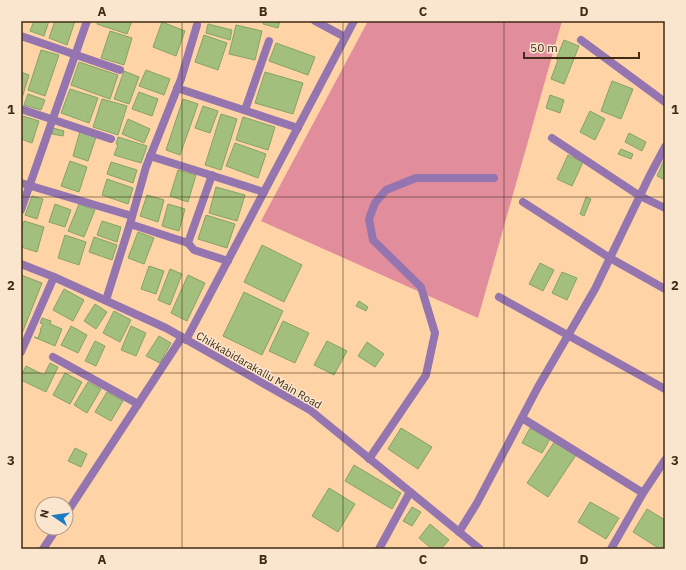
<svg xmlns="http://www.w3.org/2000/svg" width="686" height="570" font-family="'IBM Plex Sans',sans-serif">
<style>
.green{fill:#e28d9c}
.building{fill:#a2bf7e;stroke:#86a363}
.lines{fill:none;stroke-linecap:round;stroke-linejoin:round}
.minor{stroke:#9475af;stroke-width:8}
.grid{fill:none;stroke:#402c15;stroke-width:1;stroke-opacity:0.55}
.labels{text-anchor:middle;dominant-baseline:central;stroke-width:3;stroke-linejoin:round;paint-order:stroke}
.street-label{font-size:11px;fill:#402c15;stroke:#fae5cf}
.neatline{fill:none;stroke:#402c15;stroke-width:1.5}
.grid-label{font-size:13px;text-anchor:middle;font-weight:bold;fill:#402c15}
</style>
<rect width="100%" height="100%" fill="#fed3a6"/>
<path class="green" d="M368,21H562L478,318L261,221Z"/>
<g class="building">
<path d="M34,21H49L44,36L30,31Z"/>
<path d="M55,21H75L67,45L49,38Z"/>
<path d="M98,21H132L127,34L97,24Z"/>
<path d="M264,21H280L278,28L263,24Z"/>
<path d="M162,22L185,31L176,56L153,47Z"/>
<path d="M208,24L232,30L230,40L206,33Z"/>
<path d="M236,25L262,31L255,60L229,54Z"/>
<path d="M110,31L132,38L124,65L101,58Z"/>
<path d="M204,35L227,43L218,70L195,62Z"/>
<path d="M564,40L579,46L564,84L551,79L558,60L556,59Z"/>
<path d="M276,43L315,57L308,75L269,61Z"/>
<path d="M41,50L59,55L45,96L28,90Z"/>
<path d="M79,62L118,75L110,99L71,85Z"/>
<path d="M146,70L170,79L164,95L139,86Z"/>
<path d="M124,71L139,77L129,104L114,99Z"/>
<path d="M21,72L29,75L22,98H21Z"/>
<path d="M265,72L303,83L293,114L255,103Z"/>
<path d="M612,81L633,89L621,119L601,111Z"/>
<path d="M70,89L98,98L89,123L61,113Z"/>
<path d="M139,92L158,99L152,116L132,109Z"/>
<path d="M28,94L45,100L41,110L24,105Z"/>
<path d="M550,95L564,100L560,113L546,108Z"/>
<path d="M102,99L127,106L118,135L93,127Z"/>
<path d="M183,99L198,104L180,155L166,150Z"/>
<path d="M203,106L218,111L210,133L195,128Z"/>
<path d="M590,111L605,119L595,140L580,132Z"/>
<path d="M221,114L237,119L221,170L205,165Z"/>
<path d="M23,116L39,121L32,143L21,139V121Z"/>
<path d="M243,117L275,127L268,150L236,140Z"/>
<path d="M128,119L150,129L144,143L122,134Z"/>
<path d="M53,128L64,131L63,136L52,134Z"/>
<path d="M80,131L96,137L88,161L73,156Z"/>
<path d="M629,133L646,142L642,151L625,142Z"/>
<path d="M118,137L147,146L141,163L114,155L118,145L116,144Z"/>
<path d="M235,143L266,154L258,178L226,166Z"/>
<path d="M621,149L633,154L631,159L618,154Z"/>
<path d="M568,155L583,162L572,186L557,179Z"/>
<path d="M665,158V180L657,176Z"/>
<path d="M70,161L87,167L79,192L61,186Z"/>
<path d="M111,162L137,170L133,183L107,174Z"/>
<path d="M178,170L196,175L188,202L170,196Z"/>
<path d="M107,179L133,188L128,204L102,195Z"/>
<path d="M216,187L245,195L237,221L209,213Z"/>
<path d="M147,195L164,200L158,222L140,216Z"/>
<path d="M32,196L43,199L37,219L25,215Z"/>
<path d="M586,197L591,199L584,216L580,214Z"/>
<path d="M55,204L71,210L65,227L49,222Z"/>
<path d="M79,204L95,210L84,237L68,231Z"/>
<path d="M168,204L185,209L179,231L162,226Z"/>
<path d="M206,215L235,224L227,248L198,239Z"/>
<path d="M24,221L44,227L37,252L21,247V233Z"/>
<path d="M102,221L121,227L117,242L97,235Z"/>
<path d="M138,232L154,238L144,264L128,258Z"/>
<path d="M65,235L86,242L79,265L58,258Z"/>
<path d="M94,237L117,245L112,260L89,252Z"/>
<path d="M262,245L302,265L284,302L244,282Z"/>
<path d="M540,263L554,270L543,291L529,284Z"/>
<path d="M149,266L164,271L156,294L141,289Z"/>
<path d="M170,269L182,274L170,305L158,300Z"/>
<path d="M562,272L577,278L567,300L552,293Z"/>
<path d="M21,275L42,283L21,336Z"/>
<path d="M188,275L205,283L187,321L171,313Z"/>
<path d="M64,289L84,300L73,321L53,310Z"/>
<path d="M244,292L283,311L262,355L223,336Z"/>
<path d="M359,301L368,307L366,311L356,306Z"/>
<path d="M95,304L107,312L96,329L84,321Z"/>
<path d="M114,311L131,320L120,342L103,333Z"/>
<path d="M42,318L51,321L50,324L62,329L55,346L34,337L38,338L41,330H40L43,324L40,323Z"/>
<path d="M283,321L309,333L295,363L269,351Z"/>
<path d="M71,326L87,335L78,353L61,345Z"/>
<path d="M131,326L146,333L136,356L121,350Z"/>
<path d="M159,336L171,343L160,363L146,356Z"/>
<path d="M95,341L105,346L96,366L85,361Z"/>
<path d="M327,341L347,351L334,375L314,365Z"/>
<path d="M367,342L384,354L375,367L358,356Z"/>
<path d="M50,363L58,367L46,392L21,380V376L26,366L44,375Z"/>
<path d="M65,373L82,382L70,404L53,395Z"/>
<path d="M88,382L101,389L87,413L74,405Z"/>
<path d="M107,392L123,401L111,421L95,412Z"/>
<path d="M401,428L432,447L418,469L388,449Z"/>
<path d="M530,428L550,439L542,453L522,443Z"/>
<path d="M555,441L576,455L548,497L527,483Z"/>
<path d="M75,448L87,454L81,467L68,461Z"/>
<path d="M354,465L401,493L392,509L345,481Z"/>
<path d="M329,488L355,504L338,532L312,516Z"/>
<path d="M590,502L619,518L606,539L578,522Z"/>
<path d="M412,507L421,512L412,526L403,521Z"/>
<path d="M647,509L665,520V549H660L633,532Z"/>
<path d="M430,524L449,540L441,549H432L419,538Z"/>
</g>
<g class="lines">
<g class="minor">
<path d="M315,21L345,37"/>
<path d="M21,36L120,70"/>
<path d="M581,40L665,102"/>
<path d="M177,88L298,128"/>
<path d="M21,109L111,139"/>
<path d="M245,110L269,41"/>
<path d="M552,138L640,196L665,208"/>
<path d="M150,156L264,192"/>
<path d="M212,175L188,243L194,250L228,261"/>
<path d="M21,183L132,216"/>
<path d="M523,202L610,258L665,289"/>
<path d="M21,210L87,21"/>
<path d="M130,224L188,243"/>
<path d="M21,264L54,277L166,328L310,410L480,549"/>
<path d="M499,297L665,389"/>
<path d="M106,300L130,224L146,167L181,79L197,25"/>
<path d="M186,340L354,21"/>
<path d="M21,352L54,277"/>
<path d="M53,357L138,404"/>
<path d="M522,418L643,493"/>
<path d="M369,459L426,375L435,333L421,287L373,240L369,219L375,203L386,190L416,178H494"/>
<path d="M66,514L182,337"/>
<path d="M459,532L477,503L538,387L595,289L649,177L665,147"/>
<path d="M43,549L57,528"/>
<path d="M379,549L410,492"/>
<path d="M611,549L643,493L665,460"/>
</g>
</g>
<path class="grid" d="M182,21V549M343,21V549M504,21V549M21,197H665M21,373H665"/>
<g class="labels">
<g class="street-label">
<text transform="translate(259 370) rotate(30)">Chikkabidarakallu Main Road</text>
</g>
</g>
<rect width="686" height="570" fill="none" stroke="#fae5cf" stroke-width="44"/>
<g transform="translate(54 516) rotate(283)"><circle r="19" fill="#fae5cf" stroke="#b09b85"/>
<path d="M0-3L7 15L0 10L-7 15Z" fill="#197cc7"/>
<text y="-6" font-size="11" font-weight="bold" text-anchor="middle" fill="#402c15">N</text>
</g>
<path d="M524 52v6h115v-6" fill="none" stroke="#402c15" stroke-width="2"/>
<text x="530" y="52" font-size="12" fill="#402c15" stroke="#fae5cf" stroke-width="3" paint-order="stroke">50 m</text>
<rect x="22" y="22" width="642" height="526" class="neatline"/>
<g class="grid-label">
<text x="102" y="16">A</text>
<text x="263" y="16">B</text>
<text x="423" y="16">C</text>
<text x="584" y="16">D</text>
<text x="11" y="114">1</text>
<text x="675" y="114">1</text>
<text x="11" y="290">2</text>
<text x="675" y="290">2</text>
<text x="11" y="465">3</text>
<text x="675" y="465">3</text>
<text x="102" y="564">A</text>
<text x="263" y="564">B</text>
<text x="423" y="564">C</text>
<text x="584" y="564">D</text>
</g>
</svg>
